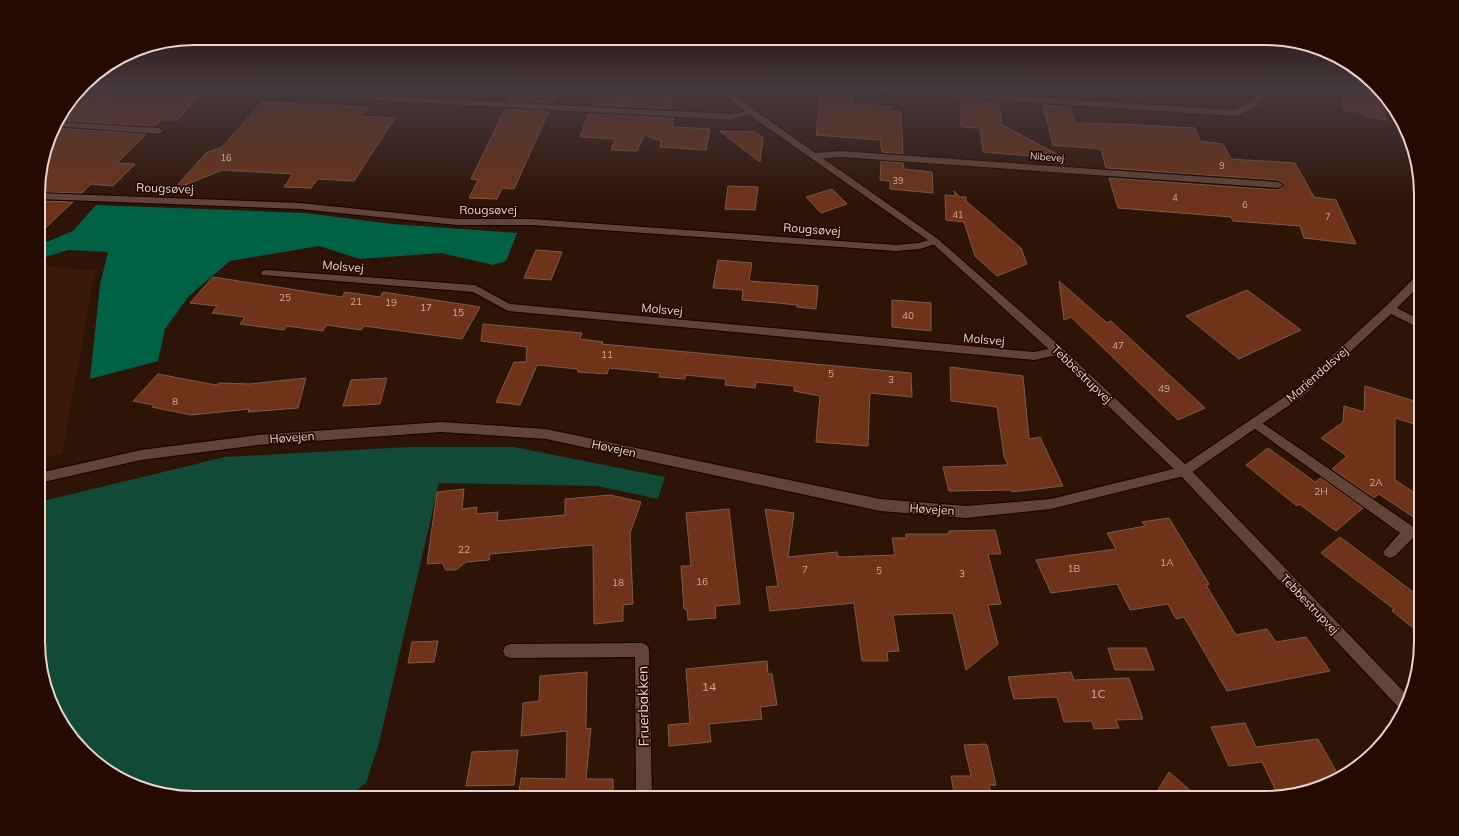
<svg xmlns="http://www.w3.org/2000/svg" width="1459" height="836" font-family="Mulish,sans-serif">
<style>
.built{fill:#3c1a0a}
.green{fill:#114a36}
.forest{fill:#006144}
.building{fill:#6e3318;stroke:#7c5a4c}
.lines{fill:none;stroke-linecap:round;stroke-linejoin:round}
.lane-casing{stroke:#150100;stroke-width:2}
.street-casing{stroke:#150100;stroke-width:2}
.secondary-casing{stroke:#150100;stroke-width:2}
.lane{fill:#634336;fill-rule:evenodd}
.street{fill:#634336;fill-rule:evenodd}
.secondary{fill:#634336;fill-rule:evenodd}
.labels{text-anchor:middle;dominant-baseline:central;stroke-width:3.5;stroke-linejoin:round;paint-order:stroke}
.far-number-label{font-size:9px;fill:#caac9f}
.far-street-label{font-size:10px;fill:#e8d4cc;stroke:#240a01}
.number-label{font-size:10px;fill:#caac9f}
.street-label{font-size:12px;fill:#e8d4cc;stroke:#240a01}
.near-number-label{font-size:12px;fill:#caac9f}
.near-street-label{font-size:14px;fill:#e8d4cc;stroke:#240a01}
.rim{fill:none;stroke:#e8d4cc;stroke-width:2}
</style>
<rect width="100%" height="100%" fill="#2e1307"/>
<path class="built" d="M39,265L95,271L62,454L39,459Z"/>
<path class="green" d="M409,447H514L665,477L658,499L597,486L439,483L379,743L366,783L347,798H194L154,793L116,777L64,728L39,662V502L225,457Z"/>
<path class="forest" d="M96,205L305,213L392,224L517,233L506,261L493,265L441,253L360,259L319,246L230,261L189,296L165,329L158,361L90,379L100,285L108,252L68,250L39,259V245L73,231Z"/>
<g class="building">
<path d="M515,88H559L552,103L508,101Z"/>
<path d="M650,88H672V109L592,105L596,95L650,98Z"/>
<path d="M962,88H997V94L962,91Z"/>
<path d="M1340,88H1374L1379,92L1386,120L1365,116L1364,113L1344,110Z"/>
<path d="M821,92L853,95V104L891,107V111L901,112L903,154L882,152L880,140L816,135Z"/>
<path d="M77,95L135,98L138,96H198L178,120H161L154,126L58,121Z"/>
<path d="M961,99L999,102L1002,125L1066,159L983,152L980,128L961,127Z"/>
<path d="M262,102L368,107L361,116L395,118L354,181L318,179L311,188L284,187L293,174L222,170L173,190L206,153L222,147Z"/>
<path d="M1043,105L1070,107L1075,123L1122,124L1195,128L1200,141L1223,144L1231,159L1295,163L1314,197L1336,200L1356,244L1304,238L1300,226L1233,221L1231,217L1118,208L1109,178L1278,190L1284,184L1278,180L1106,168L1101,149L1053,145Z"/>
<path d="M505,109L549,111L514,189L502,188L497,199L469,198L478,180L471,179Z"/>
<path d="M589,113L673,118V127L710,129L706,150L660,147L661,141L644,135L637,151L611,150L615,139L580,137Z"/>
<path d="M53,127L54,128L146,134L117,163L135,164L113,186L91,184L82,193L39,192V174Z"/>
<path d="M720,131L755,132L763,138L760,162Z"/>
<path d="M881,161L903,163L904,169L932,172L933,193L890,189V181L880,180Z"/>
<path d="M728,186L758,187L755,210L725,209Z"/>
<path d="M832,189L847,204L821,213L806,197Z"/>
<path d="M954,191L960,197H966V201L1021,248L1027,264L997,276L975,256L964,222L946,220L945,195L956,196Z"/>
<path d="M39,201L73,202L39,234Z"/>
<path d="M536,250L562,252L551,280L524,278Z"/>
<path d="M718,260L752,263L749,281L818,286L816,309L797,307V305L778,303L742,300L743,290L713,288Z"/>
<path d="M213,277L342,297L345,292L380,297L383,292L480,307L462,339L364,326L361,330L326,325L323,331L287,326L284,330L240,324L245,317L212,313L217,306L190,303Z"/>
<path d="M1059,281L1107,323L1111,321L1205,408L1178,420L1071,317L1064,320Z"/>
<path d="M1247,290L1301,330L1239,359L1186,316Z"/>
<path d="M892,300L931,303V331L892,327Z"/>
<path d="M483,324L582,333L580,339L603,342L602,344L911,373L912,397L870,393L868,446L816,442L820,396L794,391V386L756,382L755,388L725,385L726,379L685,375V379L659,377L660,373L609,368L607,374L578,372V369L537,365L520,405L496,402L514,362H526L527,347L481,341Z"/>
<path d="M950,367L1023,376L1029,439L1040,437L1063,486L1012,492L1011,490L949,491L943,467L1008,465L1004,456L997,407L951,401Z"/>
<path d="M158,374L216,385L220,383L249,384L306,378L298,408L248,412L249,409L191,415L152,407L154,405L133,401Z"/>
<path d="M387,378L380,404L343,406L351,380Z"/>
<path d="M1365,386L1421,403V426L1395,418V480L1421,497V522L1379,494L1374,498L1332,469L1347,456L1321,438L1343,422L1344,406L1364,412Z"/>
<path d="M1268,448L1315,482L1321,478L1363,508L1336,531L1299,504L1297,506L1246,465Z"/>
<path d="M464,489L462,509L477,507L476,514L498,512L497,521L565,515V499L610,495L641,502L630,533L633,604L623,605V621L594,624L593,545L490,554L489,560L466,562L456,570H446L442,563L427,564L437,492Z"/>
<path d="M729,509L740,604L715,606L716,618L688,620L687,609H684L681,566H691L686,513Z"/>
<path d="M765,509L794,513L788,557L837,552L838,557L895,555L892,538H906V534H949V531L995,530L1001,554H988L1001,604L988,605L998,644L966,670L953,613L893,615L899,651L887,652L888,661H862L854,603L770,611L766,587L778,586Z"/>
<path d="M1169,518L1209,584L1206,585L1236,635L1267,629L1276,642L1306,637L1330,671L1227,691L1184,617L1176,619L1168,604L1130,610L1117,584L1051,593L1036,560L1116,549L1107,533L1145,526L1142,522Z"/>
<path d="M1340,537L1421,598V634L1392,611L1394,609L1321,553Z"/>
<path d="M438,641L434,662L408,663L412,642Z"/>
<path d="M1108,648H1146L1154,670H1115Z"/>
<path d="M767,661L768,674H772L777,705L760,707L762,719L709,724L711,742L669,746L668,725L690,723L686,669Z"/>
<path d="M587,672L586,729L591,728L586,779H613V798H518L521,778L566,779L567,731L521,736L523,703L539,701L540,676Z"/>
<path d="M1071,672L1074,680L1129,678L1143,719L1116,720L1119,728L1094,729L1092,721L1064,722L1057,697L1014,699L1008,677Z"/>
<path d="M1245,723L1256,747L1318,739L1340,778L1315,790L1279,797L1262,762L1229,766L1211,727Z"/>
<path d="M985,744L987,745L996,785H989L992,798H955L951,776H971L964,745Z"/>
<path d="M518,750L514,785L466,786L472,752Z"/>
<path d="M1169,772L1199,798H1153Z"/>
</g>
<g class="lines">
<defs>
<path id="lane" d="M1255,418L1415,528L1417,532L1415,536L1395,556L1390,558L1385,556L1383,552L1400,533L1251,426L1249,423L1251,420Z"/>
<g id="street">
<path d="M845,88H883L1234,110L1254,101L1258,88H1266C1262,106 1252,111 1235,116L849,90Z"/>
<path d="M284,91L732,114L751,110L755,112L732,120L287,95L283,93Z"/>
<path d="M57,122L159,128L163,131L159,134L54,126Z"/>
<path d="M841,151L1278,182L1283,185L1278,188L841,157L815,159L811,156L815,153Z"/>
<path d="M39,193L300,203L457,219H531L896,245L919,243L935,238L940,241L938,243L920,249L896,251L531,225H457L300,209L39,199Z"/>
<path d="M266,270L475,285L510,304L1034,352L1058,347L1064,351L1062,354L1034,360L508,311L473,292L262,275L261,273L262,271Z"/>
<path d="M1421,274V284L1397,308L1421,320V329L1391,314L1304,395L1188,475L1051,509L966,518L880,511L546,439L441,432L257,445L141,460L39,483V473L141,450L257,435L441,422L546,429L880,499L966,506L1051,499L1181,467L1296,389L1386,306L1417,275Z"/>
<path d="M642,643L647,645L649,650L652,798H636L635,657L510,658L505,656L503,651L505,646L510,644Z"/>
</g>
<path id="secondary" d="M717,88H726L754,110L938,239L1062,348L1188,467L1407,695L1403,711L1400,709L1180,475L1054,354L932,243L748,114Z"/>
</defs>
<use href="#lane" class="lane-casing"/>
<use href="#street" class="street-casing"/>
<use href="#secondary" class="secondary-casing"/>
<use href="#lane" class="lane"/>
<use href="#street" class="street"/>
<use href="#secondary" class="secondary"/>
</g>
<linearGradient id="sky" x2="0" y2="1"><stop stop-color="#190a04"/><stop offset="0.43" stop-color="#46393c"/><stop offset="1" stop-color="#46393c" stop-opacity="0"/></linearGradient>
<rect width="1459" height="205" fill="url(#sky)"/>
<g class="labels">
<g class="far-number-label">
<text x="226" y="157">16</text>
<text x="1222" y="165">9</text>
<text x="898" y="180">39</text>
<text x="1175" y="197">4</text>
<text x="1245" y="204">6</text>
<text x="958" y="214">41</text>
<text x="1328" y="216">7</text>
</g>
<g class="far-street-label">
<text transform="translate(1047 157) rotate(4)">Nibevej</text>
</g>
<g class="number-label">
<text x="285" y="297">25</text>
<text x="356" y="301">21</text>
<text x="391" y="302">19</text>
<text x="426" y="307">17</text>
<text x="458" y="312">15</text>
<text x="908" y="315">40</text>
<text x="1118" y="345">47</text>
<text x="607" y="354">11</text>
<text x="831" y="373">5</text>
<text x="891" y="379">3</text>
<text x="1164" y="388">49</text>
<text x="175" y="401">8</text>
<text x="1376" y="482">2A</text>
<text x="1321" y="491">2H</text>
<text x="464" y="549">22</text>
<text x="1167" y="562">1A</text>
<text x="1074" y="568">1B</text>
<text x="805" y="569">7</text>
<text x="879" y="570">5</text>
<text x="962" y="573">3</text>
<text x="702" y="581">16</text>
<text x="618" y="582">18</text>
</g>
<g class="street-label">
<text transform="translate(165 188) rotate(2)">Rougsøvej</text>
<text x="488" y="209">Rougsøvej</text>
<text transform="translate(812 229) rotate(4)">Rougsøvej</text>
<text transform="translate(343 266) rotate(5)">Molsvej</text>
<text transform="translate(662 309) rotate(5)">Molsvej</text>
<text transform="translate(984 339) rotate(5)">Molsvej</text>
<text transform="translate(1082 374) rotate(44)">Tebbestrupvej</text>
<text transform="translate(1317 374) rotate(-41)">Mariendalsvej</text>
<text transform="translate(292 437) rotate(-4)">Høvejen</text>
<text transform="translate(614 448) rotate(12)">Høvejen</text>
<text transform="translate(932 509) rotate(4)">Høvejen</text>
<text transform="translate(1310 604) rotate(46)">Tebbestrupvej</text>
</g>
<g class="near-number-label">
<text x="709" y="686">14</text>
<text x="1098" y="693">1C</text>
</g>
<g class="near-street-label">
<text transform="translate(643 706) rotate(-91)">Fruerbakken</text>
</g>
</g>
<path d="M0 0H1459V836H0ZM194 45H1265A149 149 0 0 1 1414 194V642A149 149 0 0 1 1265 791H194A149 149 0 0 1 45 642V194A149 149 0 0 1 194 45Z" fill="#240a01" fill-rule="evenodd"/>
<path class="rim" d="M194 45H1265A149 149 0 0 1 1414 194V642A149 149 0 0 1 1265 791H194A149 149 0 0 1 45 642V194A149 149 0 0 1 194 45Z"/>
</svg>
